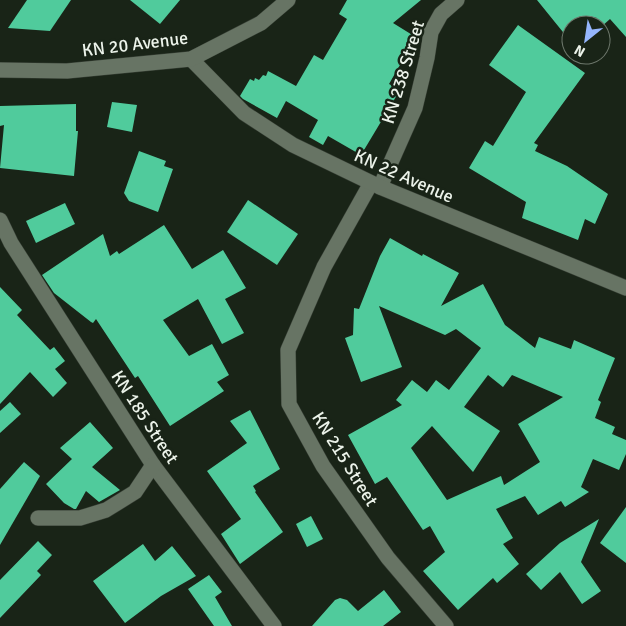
<svg xmlns="http://www.w3.org/2000/svg" width="626" height="626" font-family="Signika,sans-serif">
<style>
.building{fill:#50cb9c;fill-rule:evenodd}
.lines{fill:none;stroke-linecap:round;stroke-linejoin:round}
.street-casing{stroke:#384036;stroke-width:16}
.secondary-casing{stroke:#384036;stroke-width:16}
.street{stroke:#677464;stroke-width:15}
.secondary{stroke:#677464;stroke-width:15}
.labels{text-anchor:middle;dominant-baseline:central;stroke-width:5;stroke-linejoin:round;paint-order:stroke}
.street-label{font-size:18px;fill:#ecf3ea;stroke:#192417}
</style>
<rect width="100%" height="100%" fill="#192417"/>
<g class="building">
<path d="M27,0H71L50,31L8,28Z"/>
<path d="M130,0H180L160,24Z"/>
<path d="M347,0H421L393,23L414,36L402,57L404,58L389,84L400,90L361,155L328,136L323,145L309,137L318,120L286,101L277,118L243,99L240,96L250,79L254,81L255,78L259,80L263,75L266,76L268,71L296,86L314,55L323,60L347,19L339,14Z"/>
<path d="M537,0H626V37L610,19L601,27V25H571V42Z"/>
<path d="M518,25L585,73L534,143L538,145L535,151L567,166L608,194L595,224L585,219L578,240L522,218L526,202L469,168L485,141L493,146L526,92L489,65Z"/>
<path d="M112,102L137,105L132,132L107,127Z"/>
<path d="M76,104V131H78L74,176L0,168L4,125L0,126V106Z"/>
<path d="M139,151L166,161L164,166L173,169L158,212L129,201L124,193Z"/>
<path d="M248,200L298,234L277,265L227,232Z"/>
<path d="M65,203L75,224L36,243L26,221Z"/>
<path d="M164,225L192,269L223,250L246,288L225,299L244,333L222,344L198,299L163,320L189,356L212,344L229,375L217,382L224,391L170,426L138,376L135,378L96,319L93,323L91,322L54,293L42,275L103,234L110,256L117,251L119,254Z"/>
<path d="M390,238L422,256L423,254L459,273L441,306L483,284L505,325L535,348L539,337L571,349L574,340L615,358L598,400L601,402L595,418L615,427L612,434L626,440V454L619,470L593,459L581,487L589,492L565,507L561,501L538,515L525,496L496,509L513,538L503,544L519,564L497,583L493,578L458,610L423,571L445,552L430,526L423,530L387,477L375,484L348,435L402,405L396,400L412,380L427,392L436,380L449,390L481,348L456,329L445,335L379,306L402,367L361,382L345,338L353,335L354,308L359,309L380,256ZM488,375L503,387L512,375L563,397L518,424L540,462L504,485L501,476L447,500L411,448L432,426L473,472L500,431L464,407Z"/>
<path d="M0,287L22,310L17,315L50,350L54,347L65,361L55,369L67,383L53,397L30,372L0,404Z"/>
<path d="M10,402L21,414L0,433V411Z"/>
<path d="M250,410L280,469L253,486L256,491L255,492L283,532L240,564L221,534L241,519L207,471L247,443L230,421Z"/>
<path d="M90,422L113,448L92,467L120,490L99,502L86,491L76,509H74L64,503L46,484L72,459L60,448Z"/>
<path d="M24,462L40,476L0,545V489Z"/>
<path d="M626,507V563L600,543Z"/>
<path d="M311,516L323,539L307,547L296,524Z"/>
<path d="M599,519L581,562L601,591L582,604L560,572L541,590L526,574L560,543Z"/>
<path d="M38,541L52,555L37,571L41,575L0,618V580Z"/>
<path d="M143,544L155,561L172,546L196,576L161,596L125,623L93,581Z"/>
<path d="M209,575L222,592L215,597L232,626H214L188,589Z"/>
<path d="M384,590L401,612L383,626H312L335,600L340,598L347,600L358,611Z"/>
</g>
<g class="lines">
<defs>
<g id="street">
<path d="M371,183L324,267L288,350L289,404L323,466L388,558L446,626"/>
<path d="M380,187L415,108L427,58L431,32L441,14L457,0"/>
<path d="M0,220L11,243L153,465L274,626"/>
<path d="M38,518H80L106,510L135,492L153,465"/>
</g>
<g id="secondary">
<path d="M191,59L244,113L293,145L380,187L626,288"/>
<path d="M0,70L67,71L191,59L261,23L288,0"/>
</g>
</defs>
<use href="#street" class="street-casing"/>
<use href="#secondary" class="secondary-casing"/>
<use href="#street" class="street"/>
<use href="#secondary" class="secondary"/>
</g>
<g class="labels">
<g class="street-label">
<text transform="translate(135 44) rotate(-7)">KN 20 Avenue</text>
<text transform="translate(403 72) rotate(-73)">KN 238 Street</text>
<text transform="translate(404 176) rotate(24)">KN 22 Avenue</text>
<text transform="translate(145 417) rotate(57)">KN 185 Street</text>
<text transform="translate(345 459) rotate(58)">KN 215 Street</text>
</g>
</g>
<g transform="translate(586 40) rotate(210)"><circle r="24" fill="#192417" stroke="#6d776b"/>
<path d="M0-4L9 19L0 12L-9 19Z" fill="#95b6fd"/>
<text y="-8" font-size="14" font-weight="bold" text-anchor="middle" fill="#ecf3ea">N</text>
</g>
</svg>
